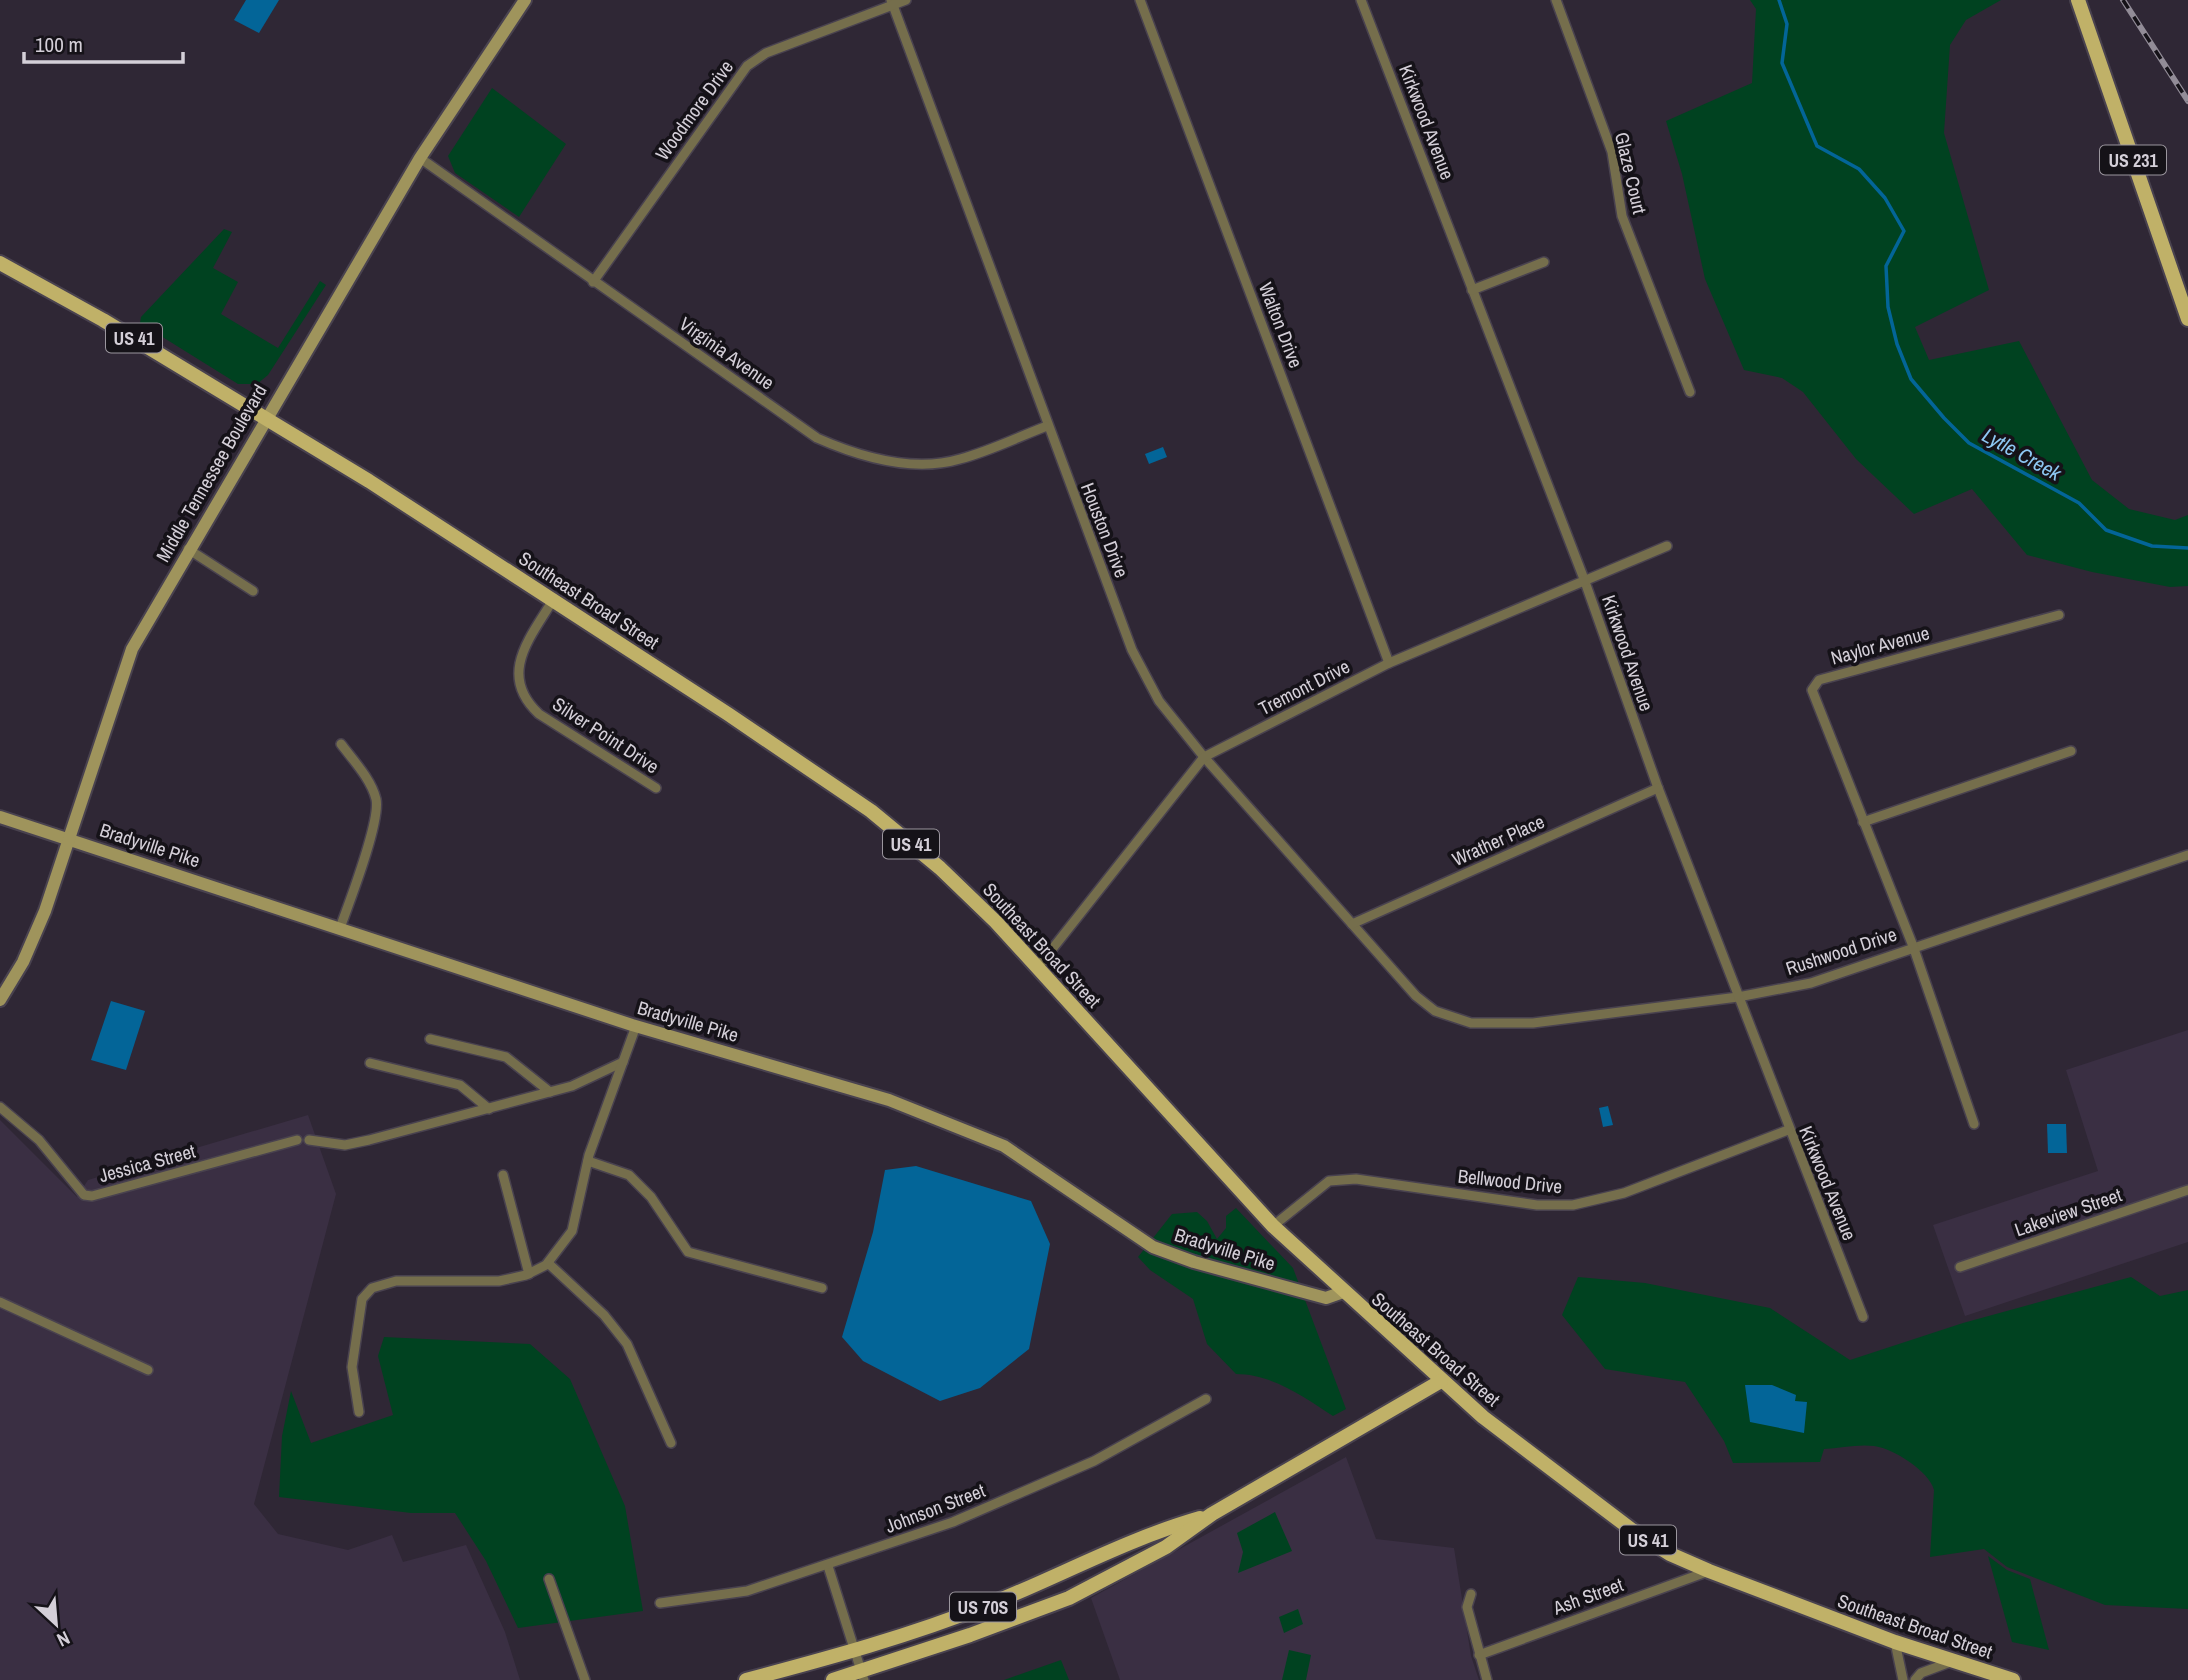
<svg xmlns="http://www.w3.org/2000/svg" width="2188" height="1680" font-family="'Archivo Narrow',sans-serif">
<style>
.built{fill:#3a2f43}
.green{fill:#004220}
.water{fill:#036598}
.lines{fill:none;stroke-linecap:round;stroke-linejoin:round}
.stream{stroke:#036598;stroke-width:3.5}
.minor-casing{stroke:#49424f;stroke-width:12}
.secondary-casing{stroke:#49424f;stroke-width:16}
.primary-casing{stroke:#49424f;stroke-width:18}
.minor{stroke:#756e4c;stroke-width:9}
.secondary{stroke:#9f945c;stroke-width:12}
.primary{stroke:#c0b168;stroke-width:14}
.rail-casing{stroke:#928c97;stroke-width:6}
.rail{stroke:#151218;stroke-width:3.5;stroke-dasharray:10;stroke-linecap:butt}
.labels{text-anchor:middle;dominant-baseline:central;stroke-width:7;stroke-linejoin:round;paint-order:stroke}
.shield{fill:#151218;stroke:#9b969e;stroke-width:2}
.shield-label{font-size:18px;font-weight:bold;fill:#d4cfd8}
.street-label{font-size:19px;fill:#d4cfd8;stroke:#151218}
.water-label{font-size:21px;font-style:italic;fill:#8dc7f2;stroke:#151218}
</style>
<rect width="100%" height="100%" fill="#2f2735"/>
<g class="built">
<path d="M2188,1030V1242L1965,1316L1933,1225L2098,1171L2066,1070Z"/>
<path d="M308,1115L336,1194L254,1504L278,1534L348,1550L392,1535L403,1562L466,1545L505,1632L520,1680H0V1120L77,1197L88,1180Z"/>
<path d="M1346,1457L1376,1539L1454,1548L1471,1656L1479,1680H1120L1091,1598Z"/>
</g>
<g class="green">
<path d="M1750,0H2001L1966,20L1950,45L1944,133L1989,290L1915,327L1929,360L2019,341L2092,480L2129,509L2175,520L2188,515V586L2170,587L2092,572L2027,555L1972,489L1914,514L1856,459L1803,392L1782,378L1744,370L1705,279L1682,174L1666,121L1752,83L1756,9Z"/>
<path d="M492,88L566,144L519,217L455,173L448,156Z"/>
<path d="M224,229L232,232L213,268L238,282L221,314L278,348L320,281L326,285L268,375L257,384H238L140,323L141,317Z"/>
<path d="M1236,1208L1293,1268L1346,1409L1333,1416C1304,1397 1272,1374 1236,1374L1207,1344L1193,1299L1150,1270L1138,1257L1172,1214L1197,1212L1207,1221L1217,1239L1226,1228V1216Z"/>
<path d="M1578,1277L1645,1283L1770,1308L1850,1360L1963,1323L2131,1277L2160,1296L2188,1290V1609L2105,1605L2007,1567L1984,1549L1930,1557L1934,1490C1930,1472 1893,1448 1874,1446C1858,1444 1840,1448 1824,1449L1820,1462L1733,1463L1724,1441L1685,1382L1605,1369L1562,1315Z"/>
<path d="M384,1337L530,1344L570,1379L625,1506L643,1611L518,1628L486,1561L455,1513H411L279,1497L282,1436L291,1391L311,1443L393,1415L378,1356Z"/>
<path d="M1275,1512L1292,1551L1238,1573L1243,1552L1237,1533Z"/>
<path d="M1988,1556L2007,1570L2030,1579L2049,1650L2012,1642Z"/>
<path d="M1298,1609L1303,1624L1284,1633L1279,1617Z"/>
<path d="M1289,1650L1311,1655L1306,1680H1282Z"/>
<path d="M1061,1660L1069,1680H1004Z"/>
</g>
<g class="water">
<path d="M246,0H279L259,33L234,20Z"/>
<path d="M1163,447L1167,457L1149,464L1145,454Z"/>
<path d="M111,1001L145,1011L126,1070L91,1060Z"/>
<path d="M1608,1106L1613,1125L1603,1127L1599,1108Z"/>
<path d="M2047,1124H2066L2067,1153H2048Z"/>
<path d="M916,1166L1031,1201L1050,1244L1029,1349L980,1388L940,1401L863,1361L842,1337L873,1232L885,1170Z"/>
<path d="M1745,1385H1772L1796,1395L1795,1401L1807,1402L1804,1433L1750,1422Z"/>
</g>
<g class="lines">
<path class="stream" d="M1779,0L1787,24L1782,63L1817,146L1859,169L1885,198L1904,231L1886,266L1888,307L1897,344L1911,379L1944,418L1969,443L2079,503L2106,530L2152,546L2188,548"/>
<defs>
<g id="minor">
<path d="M891,0L1132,650L1159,701L1204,757L1416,996L1435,1011L1471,1023H1533L1738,997L1811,983L2188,855"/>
<path d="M1140,0L1389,663"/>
<path d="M1361,0L1584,579L1658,788L1863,1317"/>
<path d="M1556,0L1612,152L1622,216L1690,392"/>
<path d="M420,158L817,438C860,457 913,473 960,459C990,451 1018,437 1047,426"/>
<path d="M593,282L747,66L766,53L906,0"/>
<path d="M1472,290L1544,262"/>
<path d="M188,549L253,591"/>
<path d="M553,600C530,638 497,675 539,714L656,788"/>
<path d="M1863,822L2071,751"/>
<path d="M1352,924L1658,788"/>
<path d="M340,928C349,903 381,821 376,799C371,779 353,760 341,744"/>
<path d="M1038,967L1204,757L1389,663L1667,546"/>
<path d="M430,1039L506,1057L550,1092"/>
<path d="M370,1063L460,1085L489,1109"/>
<path d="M0,1107L39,1140L84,1195L92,1196L297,1140"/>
<path d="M1974,1124L1913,946L1812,690L1819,680L2059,615"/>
<path d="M309,1140L345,1145L369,1140L572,1086L623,1062"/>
<path d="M588,1161L629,1175L651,1197L688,1252L822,1288"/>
<path d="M503,1175L529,1274"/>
<path d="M1273,1226L1329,1181L1356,1179L1537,1205H1573L1624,1193L1788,1130"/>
<path d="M548,1263L604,1315L627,1344L671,1443"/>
<path d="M1960,1267L2188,1190"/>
<path d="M0,1302L148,1370"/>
<path d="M359,1412L352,1367L362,1299L372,1288L396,1281H499L526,1275L546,1265L572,1231L589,1155L636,1026"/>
<path d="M828,1566L864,1680"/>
<path d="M549,1579L585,1680"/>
<path d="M1471,1594L1467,1607L1487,1680"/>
<path d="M660,1603L747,1591L953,1522L1094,1461L1206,1399"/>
<path d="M1895,1642L1903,1680"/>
<path d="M1479,1655L1709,1571"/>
<path d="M1915,1680L1921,1673L1953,1661"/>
</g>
<g id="secondary">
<path d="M0,817L632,1025L889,1100L1004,1146L1153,1247L1194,1262L1326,1298L1343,1292"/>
<path d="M0,1000L23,962L45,911L132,649L420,158L525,0"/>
</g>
<g id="primary">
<path d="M2078,0L2188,319"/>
<path d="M0,263L103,320L369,481L728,714L871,811L940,868L996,922L1273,1226L1483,1417L1632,1530L1670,1554L1709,1571L1895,1642L2013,1680"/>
<path d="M746,1680C829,1658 910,1636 990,1604C1060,1576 1127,1539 1200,1518"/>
<path d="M833,1680L970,1635L1069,1598L1166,1547L1212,1514L1441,1381"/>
</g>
</defs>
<use href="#minor" class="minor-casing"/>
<use href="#secondary" class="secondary-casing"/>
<use href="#primary" class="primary-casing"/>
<use href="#minor" class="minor"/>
<use href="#secondary" class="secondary"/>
<use href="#primary" class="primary"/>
<defs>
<path id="rail" d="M2123,0L2188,101"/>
</defs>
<use href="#rail" class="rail-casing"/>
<use href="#rail" class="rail"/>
</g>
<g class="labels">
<g class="shield">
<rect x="2100" y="145.5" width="66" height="29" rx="5"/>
<rect x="106" y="323.5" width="56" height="29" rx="5"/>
<rect x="883" y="829.5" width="56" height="29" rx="5"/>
<rect x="1620" y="1525.5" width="56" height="29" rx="5"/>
<rect x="950" y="1592.5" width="66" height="29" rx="5"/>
</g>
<g class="shield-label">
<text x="2133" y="160">US 231</text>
<text x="134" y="338">US 41</text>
<text x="911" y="844">US 41</text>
<text x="1648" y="1540">US 41</text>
<text x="983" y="1607">US 70S</text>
</g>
<g class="street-label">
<text transform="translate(694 110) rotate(-54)">Woodmore Drive</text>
<text transform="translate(1427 122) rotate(69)">Kirkwood Avenue</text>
<text transform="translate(1631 173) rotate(77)">Glaze Court</text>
<text transform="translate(1281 325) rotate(69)">Walton Drive</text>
<text transform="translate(727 353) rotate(35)">Virginia Avenue</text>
<text transform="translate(211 473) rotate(-60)">Middle Tennessee Boulevard</text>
<text transform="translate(1105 530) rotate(69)">Houston Drive</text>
<text transform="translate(589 600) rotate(33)">Southeast Broad Street</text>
<text transform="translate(1880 645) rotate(-15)">Naylor Avenue</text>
<text transform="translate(1628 653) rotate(71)">Kirkwood Avenue</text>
<text transform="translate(1304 687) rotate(-27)">Tremont Drive</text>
<text transform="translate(606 735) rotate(33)">Silver Point Drive</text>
<text transform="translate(1498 840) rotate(-24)">Wrather Place</text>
<text transform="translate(150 845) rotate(18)">Bradyville Pike</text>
<text transform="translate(1042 945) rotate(47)">Southeast Broad Street</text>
<text transform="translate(1841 951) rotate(-18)">Rushwood Drive</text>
<text transform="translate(688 1021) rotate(16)">Bradyville Pike</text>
<text transform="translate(147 1163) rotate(-15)">Jessica Street</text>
<text transform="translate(1510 1181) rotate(6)">Bellwood Drive</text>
<text transform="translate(1828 1183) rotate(68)">Kirkwood Avenue</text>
<text transform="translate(2068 1212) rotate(-19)">Lakeview Street</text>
<text transform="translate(1225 1249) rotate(17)">Bradyville Pike</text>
<text transform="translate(1436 1349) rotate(41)">Southeast Broad Street</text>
<text transform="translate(935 1508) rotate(-21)">Johnson Street</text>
<text transform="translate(1588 1596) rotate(-20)">Ash Street</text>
<text transform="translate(1915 1626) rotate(19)">Southeast Broad Street</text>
</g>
<g class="water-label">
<text transform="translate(2022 454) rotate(29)">Lytle Creek</text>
</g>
</g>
<g transform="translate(56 1624) rotate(154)" stroke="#151218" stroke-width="5" paint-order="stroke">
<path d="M0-5L12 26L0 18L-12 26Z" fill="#d4cfd8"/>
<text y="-10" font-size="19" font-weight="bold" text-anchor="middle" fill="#d4cfd8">N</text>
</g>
<path d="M24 52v10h159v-10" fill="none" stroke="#d4cfd8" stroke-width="3.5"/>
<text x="35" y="52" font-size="21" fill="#d4cfd8" stroke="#151218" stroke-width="5" paint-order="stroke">100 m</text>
</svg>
